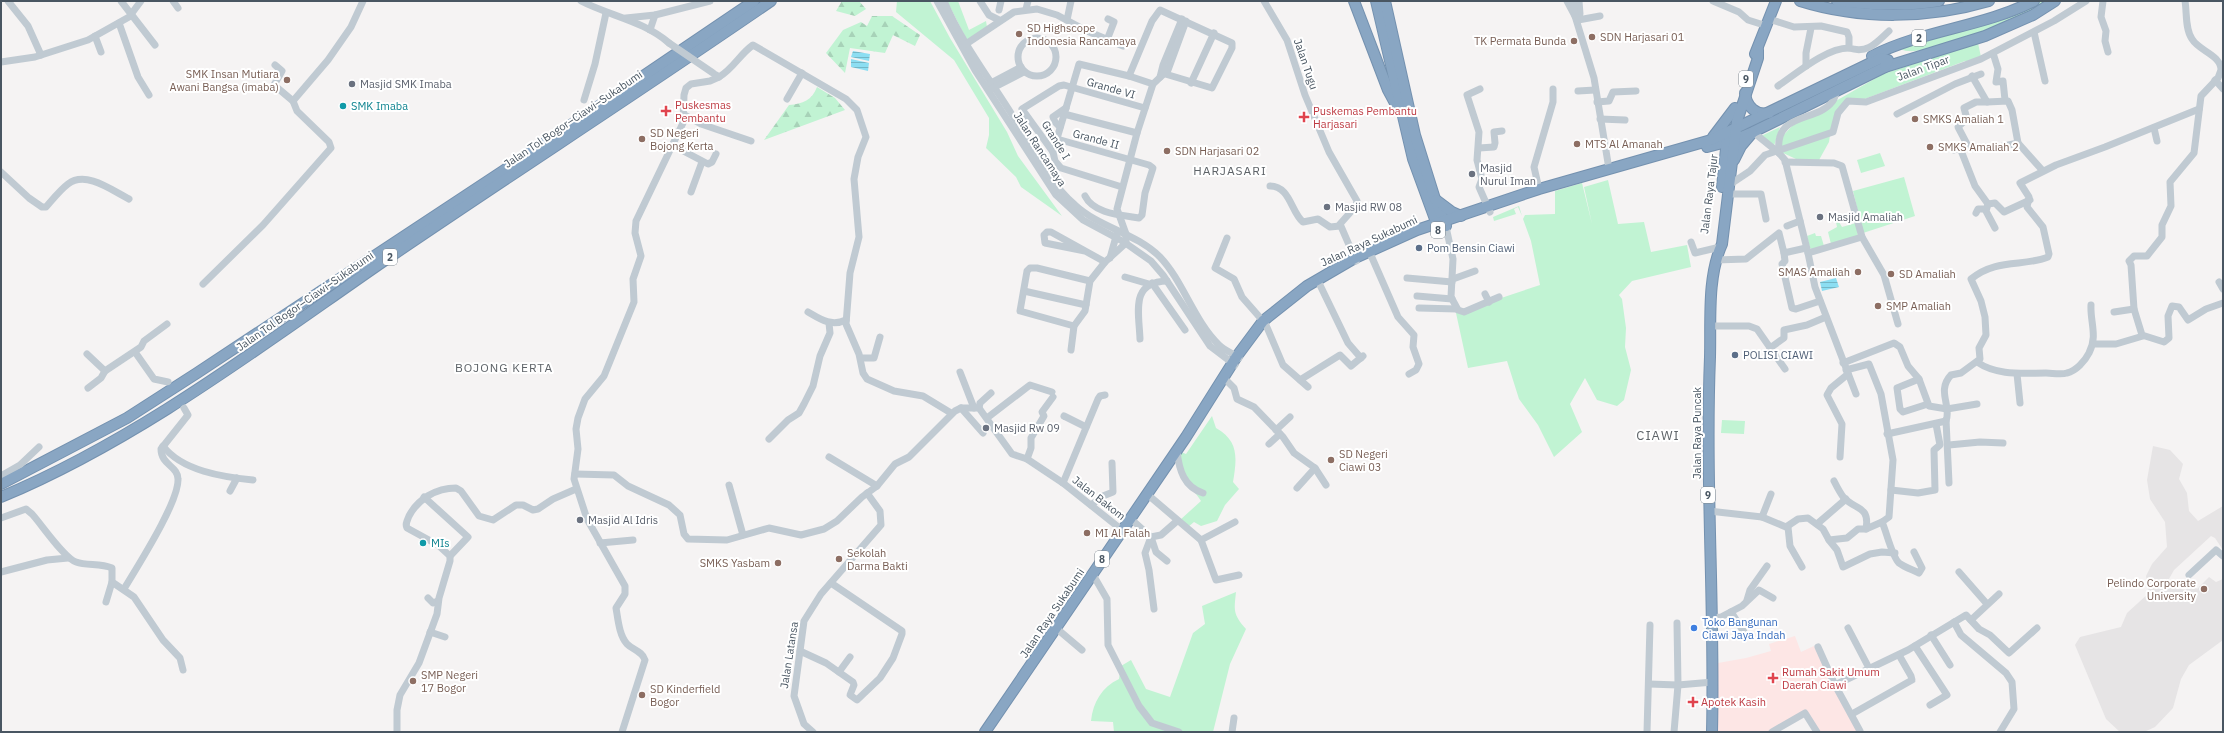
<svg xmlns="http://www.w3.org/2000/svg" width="2224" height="733" font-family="'IBM Plex Sans',sans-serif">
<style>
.education{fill:#e6e4e5}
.medical{fill:#fde6e5}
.grass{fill:#c1f3d3}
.forest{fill:url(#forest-firs)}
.water{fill:url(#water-rules)}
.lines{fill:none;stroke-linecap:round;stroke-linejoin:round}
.highway-casing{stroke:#7491af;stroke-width:12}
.minor{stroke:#c0cad2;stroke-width:7}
.highway{stroke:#89a6c3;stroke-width:10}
.minor-bridge{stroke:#c0cad2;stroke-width:7}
.education-dot{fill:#8d6e63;stroke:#fff;stroke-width:1.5}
.worship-dot{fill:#6b7280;stroke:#fff;stroke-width:1.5}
.culture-dot{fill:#0f9aa8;stroke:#fff;stroke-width:1.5}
.health-dot{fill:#e0444e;stroke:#fff;stroke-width:1.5}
.service-dot{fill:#5c6f8a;stroke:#fff;stroke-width:1.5}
.shop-dot{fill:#3f7fe0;stroke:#fff;stroke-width:1.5}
.labels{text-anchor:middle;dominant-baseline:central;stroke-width:4;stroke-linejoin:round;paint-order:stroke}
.shield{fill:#fff;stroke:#808991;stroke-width:1}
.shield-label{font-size:10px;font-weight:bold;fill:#495662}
.education-label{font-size:11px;fill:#785e54;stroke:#fff;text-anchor:start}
.street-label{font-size:11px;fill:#495662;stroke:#fff}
.worship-label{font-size:11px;fill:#5b616d;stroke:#fff;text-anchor:start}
.health-label{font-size:11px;fill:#be3a42;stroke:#fff;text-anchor:start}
.culture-label{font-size:11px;fill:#0d838f;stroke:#fff;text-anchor:start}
.service-label{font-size:11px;fill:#4e5e75;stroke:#fff;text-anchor:start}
.shop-label{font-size:11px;fill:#366cbe;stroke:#fff;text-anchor:start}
.neighbourhood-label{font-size:12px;letter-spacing:1px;fill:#5e6368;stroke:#fff}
.quarter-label{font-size:13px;letter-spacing:1px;fill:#5e6368;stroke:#fff}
</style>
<defs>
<pattern id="forest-firs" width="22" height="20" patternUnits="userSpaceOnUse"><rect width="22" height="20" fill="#c1f3d3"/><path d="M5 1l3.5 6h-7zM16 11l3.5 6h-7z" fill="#a7d2b8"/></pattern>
<pattern id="water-rules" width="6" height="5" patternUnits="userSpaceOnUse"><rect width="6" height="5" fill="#8cdef2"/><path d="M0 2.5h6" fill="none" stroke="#74b7c7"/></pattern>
</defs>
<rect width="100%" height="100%" fill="#f5f3f3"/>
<path class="education" d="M2153,446L2170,450L2183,464L2179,479L2187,493L2189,511L2198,521L2223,506V550L2215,538L2211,536L2174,570L2165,586L2186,590L2190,582L2197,589L2209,577L2216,582L2223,579V640L2189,665L2181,679L2173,708L2155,727L2144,732H2120L2106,719L2075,645L2080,637L2121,627L2127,613L2149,593L2146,576L2152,564L2167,547L2165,522L2150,499L2147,480Z"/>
<path class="medical" d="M1795,636L1801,652L1814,646L1836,693L1857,728L1856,731L1818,732L1804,712L1769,732H1718V663L1746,658L1771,651L1769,644Z"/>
<g class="grass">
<path d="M897,1H930L950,38L1007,132L1018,156L1062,216L1021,187L1016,177L986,148L989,135V118L954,60L896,12Z"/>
<path d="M947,1H958L969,30L986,21L987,27L967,40Z"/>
<path d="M2040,1H2049C2028,14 1921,62 1901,49L2031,6Z"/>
<path d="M1978,43L1981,57L1973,61H1965L1862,100L1847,99L1839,107L1830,132L1780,148V139L1792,126L1883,74Z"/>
<path d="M1780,127L1774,146L1761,136Z"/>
<path d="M1830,135L1829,142L1819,160L1796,159L1781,152Z"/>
<path d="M1880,153L1885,166L1861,173L1857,160Z"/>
<path d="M1904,177L1915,216L1863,233L1853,191Z"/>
<path d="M1608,180L1618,224L1644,222L1651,252L1687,245L1691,267L1632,281L1619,295L1622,299L1626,328L1625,347L1631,370L1624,400L1617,406L1597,400L1585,378L1570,404L1582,432L1554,457L1538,425L1519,399L1507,361L1468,368L1456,313L1540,285L1531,241L1523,219L1525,215L1555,214V191L1582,183L1592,224L1584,187Z"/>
<path d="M1519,206L1522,216L1518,207L1514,209L1516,214L1494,221L1493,217Z"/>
<path d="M1836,222H1839L1842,227L1856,223L1858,236L1831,244L1828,232L1837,227Z"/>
<path d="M1815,233L1816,236H1821L1824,246L1813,250L1810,248L1807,236Z"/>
<path d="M1212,416L1216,428C1239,441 1237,458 1233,482L1239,489L1225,505L1217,521L1201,526L1194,522L1188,527L1180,520L1201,501C1188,481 1178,479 1181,452L1186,454Z"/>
<path d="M1722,420L1745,421L1744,434L1721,433Z"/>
<path d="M1236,592C1234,611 1233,614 1246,629L1230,664L1213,732H1114L1113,722L1091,721C1093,702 1102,687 1119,679L1121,666L1131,660L1146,689L1170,697L1193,633L1205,624L1202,606Z"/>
</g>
<g class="forest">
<path d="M842,1H859L866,9L855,16L836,11Z"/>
<path d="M872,16H892L920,35L915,46L893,35L885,53L850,48L845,73L826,53L843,30L861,22L867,26Z"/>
<path d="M817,87L835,98L845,110L764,140L789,105C803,104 812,100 817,87Z"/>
</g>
<g class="water">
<path d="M853,51L870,54L869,61L851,57Z"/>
<path d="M851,59L869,63L868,71L851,67Z"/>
<path d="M1836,278L1839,287L1822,291L1820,282Z"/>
</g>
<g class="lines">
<defs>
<g id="highway">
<path d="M1354,1L1388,90L1396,105"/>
<path d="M1376,1L1413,159L1439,230"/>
<path d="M1385,1L1415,135L1435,199L1446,226"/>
<path d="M1800,1C1861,20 1928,19 1989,1"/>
<path d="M1837,1C1871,5 1905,7 1939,1"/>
<path d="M1755,54L1776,1"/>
<path d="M1872,56C1923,30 1983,27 2034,1"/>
<path d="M1745,93C1746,106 1756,116 1769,113"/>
<path d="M1713,137L1735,108"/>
<path d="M1707,147L1734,140L1753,132L1885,67L1985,36L2033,15L2055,1"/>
<path d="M1734,160L1741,146L1752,133"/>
<path d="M1722,187L1727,139"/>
<path d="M1436,200L1452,212L1461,216"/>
<path d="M1,484L127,418L197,373L503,171L754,1"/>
<path d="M1,497C136,441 261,346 381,263C510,175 642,90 771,1"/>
<path d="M985,732L1186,437L1237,356L1263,321L1307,286L1355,258L1417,230L1539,189L1711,140L1881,58L1888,60L1885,67"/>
<path d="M1712,732C1715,607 1705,482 1710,357C1711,321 1707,277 1722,244L1737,121L1758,58V50"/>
</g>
</defs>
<use href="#highway" class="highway-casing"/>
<g class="minor">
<path d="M8,1L28,26L41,55"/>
<path d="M121,1L155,45"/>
<path d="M173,1L178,8"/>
<path d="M581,1C610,16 644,21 669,43"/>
<path d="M937,1L975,70L1056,195L1083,220L1124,242L1151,261L1163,275L1210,346L1235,365"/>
<path d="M944,1C962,44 990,79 1014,118C1032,147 1049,183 1075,205C1100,228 1136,233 1160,257C1183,281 1194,321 1219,345C1225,351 1233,353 1239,358"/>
<path d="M980,1L989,15L999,20"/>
<path d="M1264,1L1287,40L1305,95L1329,152L1357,201L1356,206L1340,224L1356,261"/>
<path d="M1567,1L1575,16L1580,14L1579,1"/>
<path d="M1573,1L1575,16L1594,78L1609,169"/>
<path d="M1713,1L1739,12L1748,20L1767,26"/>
<path d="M2103,1L2101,17L2106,31L2105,41L2108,52"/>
<path d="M2185,1C2187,13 2185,29 2192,39C2199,51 2221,55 2221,70L2218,78L2201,96L2194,153L2170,182L2171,206L2162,225V237L2147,256H2134L2129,261L2131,265L2134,309L2142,335L2164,342L2169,338L2168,316L2172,306L2179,307L2188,320L2206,309L2223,303"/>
<path d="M1026,9L1028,1"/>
<path d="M999,10L1001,1"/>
<path d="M626,18L655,15L710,1"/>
<path d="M1769,19L1794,27L1821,26L1847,32L1849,37V48C1868,54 1876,43 1889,31"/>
<path d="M1067,20L1071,1"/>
<path d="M1578,20L1600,16"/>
<path d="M119,23L138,77L149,95"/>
<path d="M650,30L655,15"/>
<path d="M2034,32L2045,81"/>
<path d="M95,36L101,52"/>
<circle cx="1037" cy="57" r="19"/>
<path d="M1107,40L1114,22L1108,19"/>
<path d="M966,44L1014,12L1037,9L1057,15L1087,31L1123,46"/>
<path d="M1993,53L1998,69L1996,82L2003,81L2005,100"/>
<path d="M1,62L35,57L88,40L129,17L141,1"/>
<path d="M275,65L282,71L274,85L293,101"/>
<path d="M1806,66V53L1811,28"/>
<path d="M716,75L719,77C733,69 740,54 753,45L846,99L857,110L866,137L858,157L854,179L859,237L850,273L846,324L859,354L863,373L867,379L894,391L923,396L951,413"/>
<path d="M1129,76L1152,21L1160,10L1232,43V48L1212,88L1162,73"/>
<path d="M1972,76L1987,102L2008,101L2012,110L2018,143L2043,171"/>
<path d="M1160,77L1163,65L1182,19"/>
<path d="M2215,80L2223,89"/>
<path d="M1191,83L1214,33"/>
<path d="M987,85L1021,67"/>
<path d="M1778,86C1797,73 1826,48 1849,48"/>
<path d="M991,89L1024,72"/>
<path d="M1480,89L1467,95L1479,132L1477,160L1482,179L1479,187L1490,212"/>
<path d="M1578,91L1595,90"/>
<path d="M787,99L802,73"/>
<path d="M584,100L595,64L606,13"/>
<path d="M1597,102L1609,101L1613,92L1636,91"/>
<path d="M683,114L701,124L751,141"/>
<path d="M1064,114L1137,133"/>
<path d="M1897,114L1955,84L1981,74"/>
<path d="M1600,119L1625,120"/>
<path d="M1060,127L1055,122L1053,117L1066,108"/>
<path d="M2154,128L2157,141"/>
<path d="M1753,132L1779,153L1785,160L1808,253L1815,287L1856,394"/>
<path d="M1057,139L1149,165L1153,168L1145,193L1142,215L1139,218C1121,215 1094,214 1085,196"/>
<path d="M672,145L708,164L712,162L716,154"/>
<path d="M1968,146L1958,127L1967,119L1964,108L1976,102H1987"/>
<path d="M1479,148L1494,147L1495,143L1494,132L1502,131"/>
<path d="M1960,148L1975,186L1988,204"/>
<path d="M1954,150L1968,146L1994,148L2018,143"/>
<path d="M1053,152L1079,64L1129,76L1153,84"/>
<path d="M1779,153C1774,111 1816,123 1832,102C1835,99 1835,94 1837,90"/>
<path d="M1785,162L1834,163L1842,166L1862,237L1884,275L1898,324"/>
<path d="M1,172L29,198L42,207H46C53,199 60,190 68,184C86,170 113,191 129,199"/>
<path d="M1729,185L1750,171L1765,155L1833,132L1838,113L1848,101L1866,102L1981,59L2054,21L2086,1"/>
<path d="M1270,186C1290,186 1291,212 1303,222L1318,219L1330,227L1340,226"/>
<path d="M1122,187L1061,168L1055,161L1053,152L1022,109L1059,86L1064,85L1145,108"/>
<path d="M1539,189L1534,167L1553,102V89"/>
<path d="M691,192L702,162"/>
<path d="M1727,194H1761L1766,219"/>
<path d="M1988,204L1995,203L2004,212L2030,200"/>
<path d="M1988,204L1986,211L1995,228"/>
<path d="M1976,213L1978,209H1986"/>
<path d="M1787,226L1800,221"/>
<path d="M1446,227L1453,259L1451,297L1458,310L1464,312L1499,297"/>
<path d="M1227,238L1215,268L1234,279L1242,297L1263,321"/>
<path d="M1691,242L1695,253L1716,248"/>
<path d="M1085,251L1045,243L1044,235L1047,232H1051L1105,262"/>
<path d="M1370,253L1398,317L1414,335L1413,347L1419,364L1416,370L1409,374"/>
<path d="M1784,253L1785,261L1782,264L1792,308L1796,309L1820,301"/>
<path d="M1808,253L1862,237"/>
<path d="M1110,258L1117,233"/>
<path d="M1716,260L1746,259L1779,233L1784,253L1806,248"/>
<path d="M1125,277L1149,284"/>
<path d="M1407,278L1452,282"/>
<path d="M1453,279L1475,271"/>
<path d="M2219,282L2223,289"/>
<path d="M1152,283L1185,330"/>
<path d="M1319,283L1348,343L1361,358"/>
<path d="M203,284L263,225L331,148L329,142L297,111L293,101L328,60L351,27L363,1"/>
<path d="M1024,291L1086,305"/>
<path d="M1485,294L1489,302"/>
<path d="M1417,296L1452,299"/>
<path d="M1419,308L1457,309"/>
<path d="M808,312C820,319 831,327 846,320"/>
<path d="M2114,312L2134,309"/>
<path d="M1266,325L1283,365L1308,387"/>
<path d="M1074,326L1020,311L1027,271L1030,268H1037L1090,281"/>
<path d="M1710,326H1749L1757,329L1785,369"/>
<path d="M1140,339C1139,312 1130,282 1167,281"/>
<path d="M2093,344H2116L2143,336"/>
<path d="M1770,348L1784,338V330L1807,325L1826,317"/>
<path d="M1071,350L1074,326L1085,311L1090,281L1105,262L1126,243V234L1117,209L1137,133L1153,84L1168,70L1186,21"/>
<path d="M135,352L154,379L168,382"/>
<path d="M87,354L105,371"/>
<path d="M861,358H874L880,337"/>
<path d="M1977,362C1997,376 2023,373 2046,373C2052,373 2061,375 2067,373C2076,371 2085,361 2089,353C2098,336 2090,322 2091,305"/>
<path d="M1843,363L1894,343L1900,347L1908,366L1919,379L1929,406L1947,409L1977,404"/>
<path d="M1846,370L1869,364L1881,394L1893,460L1889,517L1882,522C1886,530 1892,557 1899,563C1904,567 1913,570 1919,573L1922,568L1914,552"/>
<path d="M960,372L974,408"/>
<path d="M2017,374L2020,403"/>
<path d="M1225,379L1234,388L1237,399L1254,407L1283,437L1294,453L1315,468L1326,485"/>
<path d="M1919,379L1897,388L1900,409L1903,412L1928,404"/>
<path d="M1300,380L1340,355L1351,366L1363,356"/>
<path d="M88,388L101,378L105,371L141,347L144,341L167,324"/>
<path d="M961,408L983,433"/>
<path d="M979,408L980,403L991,393"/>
<path d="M1064,416L1086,427"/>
<path d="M987,418L1030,385L1052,392"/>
<path d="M1946,420L1949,483"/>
<path d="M1276,430L1290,417"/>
<path d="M1887,434L1946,421C1952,406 1936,391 1951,375L1961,373L1980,359L1979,348L1986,335L1985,317L1981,301L1971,279C1996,258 2024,267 2048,257L2049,254L2043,227L2027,207L2029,197L2020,183L2056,165L2105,147L2199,109"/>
<path d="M769,439L788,420L799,413L804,404L813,386L820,356L830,333L829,323"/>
<path d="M1269,444L1280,434"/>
<path d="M1949,445L1980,442L2003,443"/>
<path d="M163,446C182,471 223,477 253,480"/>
<path d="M1177,451C1179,470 1184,487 1203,493"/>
<path d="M829,457L877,486"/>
<path d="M1840,457L1842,424L1827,395L1831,388L1848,374"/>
<path d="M1027,459L1031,448V438L1044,416L1042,412L1053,397"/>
<path d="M575,474L614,475L628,486L669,505L680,515L684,534L688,539L727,540L769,528L801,535L824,529L837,521L862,497L877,486L895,464L909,457L955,411L961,408H979L1012,454L1027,459L1063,483L1122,530"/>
<path d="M1,476L20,465L39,447"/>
<path d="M1834,481C1837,487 1840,493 1844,498C1856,510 1870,506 1866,529"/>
<path d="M1063,483L1098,399L1100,396L1105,395"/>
<path d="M729,485L743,535"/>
<path d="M1297,488L1315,468"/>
<path d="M1891,490L1918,493L1935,490L1934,450L1940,445L1936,424"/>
<path d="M230,491L237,478"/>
<path d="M1147,494L1201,540L1216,580L1239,575"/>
<path d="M424,497L468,537L450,556"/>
<path d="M1091,505L1103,496L1113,492L1112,463"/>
<path d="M1709,511L1762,517L1786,527L1798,519L1808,518L1823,529L1829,540L1847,538L1858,529H1866L1882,522"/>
<path d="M1762,517L1771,494"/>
<path d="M1,518L26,509L32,514C42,525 64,558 76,562C87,566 100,563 112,568V582L134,597L163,640L180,658L183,670"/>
<path d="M1130,518L1151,537L1156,552L1167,561"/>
<path d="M1817,524L1846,499"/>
<path d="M1788,527L1790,546L1802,567"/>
<path d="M1201,540L1235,522"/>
<path d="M1829,540L1837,550L1843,567L1870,554L1882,552L1895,553"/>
<path d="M600,543L633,540"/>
<path d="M1,572L47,560L68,558"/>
<path d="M1959,572L1987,604"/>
<path d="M1092,573L1107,599L1108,645L1139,706L1152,723L1179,732"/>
<path d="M2189,575L2216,550L2223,556"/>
<path d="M124,589C137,567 179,502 178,479C178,466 161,465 161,449L188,415L184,408"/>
<path d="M428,598L433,603L438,601"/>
<path d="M1747,600L1750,590L1767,566"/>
<path d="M106,602L112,582"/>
<path d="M1154,609L1149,570L1145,553L1151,537L1161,535L1177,521"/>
<path d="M1731,612L1744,632"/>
<path d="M1711,618L1721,617L1742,606L1759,590L1773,598"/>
<path d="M1971,620L1999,594"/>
<path d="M1954,622L1961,635L2006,673L2012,682L2014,709L2000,732"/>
<path d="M1056,628L1082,650"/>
<path d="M1848,628L1870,670"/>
<path d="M430,632L445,637"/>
<path d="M1931,635L1950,665"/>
<path d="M1915,646L1947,695L1930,705"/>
<path d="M1818,647L1835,685"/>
<path d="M800,651L826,663L853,682L854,685L850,695L857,700L880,678L893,658L902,634V631L831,583"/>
<path d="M839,672L850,657"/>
<path d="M1649,684L1678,685L1713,682"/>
<path d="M1852,714L1912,680L1911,676L1899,655"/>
<path d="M1860,731L1835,685L1908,650L1966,615L1979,629L1990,635L2009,653L2037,628"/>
<path d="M397,732V710L400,695L419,663L437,614L439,598L450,561V556L438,545L407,528C405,524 407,521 409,516C418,499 436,488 456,488L461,491L479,516L493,520L516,505H523L533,510L538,509L553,499L576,489"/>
<path d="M622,732L645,660C642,651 633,650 627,644C619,635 618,619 616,608L625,594V586L587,519L574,479L578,449L576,429L578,418L585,399L604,376L634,302L633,279L641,256L635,233L636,221L683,123L684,95L686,88L691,84L710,81L719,77"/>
<path d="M813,732L804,724L794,696L804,621L821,594L881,525L880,511L867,493"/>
<path d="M1232,732L1234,718"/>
<path d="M1647,732L1650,625"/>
<path d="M1674,732L1678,685L1677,623"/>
<path d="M1772,732L1805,713L1817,732"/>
</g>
<use href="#highway" class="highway"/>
<path class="minor-bridge" d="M669,43L713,73"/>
</g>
<g class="education-dot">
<circle cx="1019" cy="34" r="4"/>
<circle cx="1592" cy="37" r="4"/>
<circle cx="1574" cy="41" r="4"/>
<circle cx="287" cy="80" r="4"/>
<circle cx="1915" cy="119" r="4"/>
<circle cx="642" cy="139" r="4"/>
<circle cx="1577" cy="144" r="4"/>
<circle cx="1930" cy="147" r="4"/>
<circle cx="1167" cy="151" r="4"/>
<circle cx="1858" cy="272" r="4"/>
<circle cx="1891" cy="274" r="4"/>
<circle cx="1878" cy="306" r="4"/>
<circle cx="1331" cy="460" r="4"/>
<circle cx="1087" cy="533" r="4"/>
<circle cx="839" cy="559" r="4"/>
<circle cx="778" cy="563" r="4"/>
<circle cx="2204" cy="589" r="4"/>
<circle cx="413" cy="681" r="4"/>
<circle cx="642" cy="695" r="4"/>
</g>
<g class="worship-dot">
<circle cx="352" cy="84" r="4"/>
<circle cx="1472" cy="174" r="4"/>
<circle cx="1327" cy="207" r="4"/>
<circle cx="1820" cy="217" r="4"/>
<circle cx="986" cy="428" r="4"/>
<circle cx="580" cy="520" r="4"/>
</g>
<g class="culture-dot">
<circle cx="343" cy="106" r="4"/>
<circle cx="423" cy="543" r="4"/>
</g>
<g class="health-dot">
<path d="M664 105h4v4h4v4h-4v4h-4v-4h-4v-4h4z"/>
<path d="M1302 111h4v4h4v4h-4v4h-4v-4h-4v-4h4z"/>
<path d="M1771 672h4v4h4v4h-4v4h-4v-4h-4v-4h4z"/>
<path d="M1691 696h4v4h4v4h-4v4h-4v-4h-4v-4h4z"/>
</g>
<g class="service-dot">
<circle cx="1419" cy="248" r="4"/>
<circle cx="1735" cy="355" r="4"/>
</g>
<circle class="shop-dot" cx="1694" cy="628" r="4"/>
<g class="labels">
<g class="shield">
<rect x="1912" y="30" width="14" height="16" rx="3"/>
<rect x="1739" y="71" width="14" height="16" rx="3"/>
<rect x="1431" y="222" width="14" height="16" rx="3"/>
<rect x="383" y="249" width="14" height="16" rx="3"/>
<rect x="1701" y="487" width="14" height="16" rx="3"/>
<rect x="1095" y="551" width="14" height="16" rx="3"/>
</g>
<g class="shield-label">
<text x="1919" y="38">2</text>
<text x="1746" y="79">9</text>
<text x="1438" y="230">8</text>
<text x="390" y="257">2</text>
<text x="1708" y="495">9</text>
<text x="1102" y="559">8</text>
</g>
<g class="education-label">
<text x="1027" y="28">SD Highscope<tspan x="1027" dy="13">Indonesia Rancamaya</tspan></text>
<text x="1600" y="37">SDN Harjasari 01</text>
<text x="1566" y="41" text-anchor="end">TK Permata Bunda</text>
<text x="279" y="74" text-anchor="end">SMK Insan Mutiara<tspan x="279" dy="13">Awani Bangsa (imaba)</tspan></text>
<text x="1923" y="119">SMKS Amaliah 1</text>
<text x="650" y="133">SD Negeri<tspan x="650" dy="13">Bojong Kerta</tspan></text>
<text x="1585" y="144">MTS Al Amanah</text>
<text x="1938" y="147">SMKS Amaliah 2</text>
<text x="1175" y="151">SDN Harjasari 02</text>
<text x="1850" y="272" text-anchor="end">SMAS Amaliah</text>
<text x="1899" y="274">SD Amaliah</text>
<text x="1886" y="306">SMP Amaliah</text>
<text x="1339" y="454">SD Negeri<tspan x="1339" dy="13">Ciawi 03</tspan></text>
<text x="1095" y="533">MI Al Falah</text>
<text x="847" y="553">Sekolah<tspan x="847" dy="13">Darma Bakti</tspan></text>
<text x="770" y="563" text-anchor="end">SMKS Yasbam</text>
<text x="2196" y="583" text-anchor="end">Pelindo Corporate<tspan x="2196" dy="13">University</tspan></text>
<text x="421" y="675">SMP Negeri<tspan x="421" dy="13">17 Bogor</tspan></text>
<text x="650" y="689">SD Kinderfield<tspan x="650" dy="13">Bogor</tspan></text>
</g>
<g class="street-label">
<text transform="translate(1306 64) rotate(71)">Jalan Tugu</text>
<text transform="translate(1923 68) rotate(-20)">Jalan Tipar</text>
<text transform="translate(1111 88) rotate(16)">Grande VI</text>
<text transform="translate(573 119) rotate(-34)">Jalan Tol Bogor–Ciawi–Sukabumi</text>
<text transform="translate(1096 139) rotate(15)">Grande II</text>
<text transform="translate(1056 140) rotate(58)">Grande I</text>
<text transform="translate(1040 149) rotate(57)">Jalan Rancamaya</text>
<text transform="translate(1709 194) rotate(-83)">Jalan Raya Tajur</text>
<text transform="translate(1369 241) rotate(-25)">Jalan Raya Sukabumi</text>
<text transform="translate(305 301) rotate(-35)">Jalan Tol Bogor–Ciawi–Sukabumi</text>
<text transform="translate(1697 433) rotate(-90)">Jalan Raya Puncak</text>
<text transform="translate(1099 498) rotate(38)">Jalan Bakom</text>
<text transform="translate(1052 613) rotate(-56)">Jalan Raya Sukabumi</text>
<text transform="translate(789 655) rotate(-81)">Jalan Latansa</text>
</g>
<g class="worship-label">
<text x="360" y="84">Masjid SMK Imaba</text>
<text x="1480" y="168">Masjid<tspan x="1480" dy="13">Nurul Iman</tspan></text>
<text x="1335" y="207">Masjid RW 08</text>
<text x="1828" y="217">Masjid Amaliah</text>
<text x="994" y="428">Masjid Rw 09</text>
<text x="588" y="520">Masjid Al Idris</text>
</g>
<g class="health-label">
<text x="675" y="105">Puskesmas<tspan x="675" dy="13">Pembantu</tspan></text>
<text x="1313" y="111">Puskemas Pembantu<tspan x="1313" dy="13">Harjasari</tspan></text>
<text x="1782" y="672">Rumah Sakit Umum<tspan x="1782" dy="13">Daerah Ciawi</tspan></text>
<text x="1701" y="702">Apotek Kasih</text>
</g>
<g class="culture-label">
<text x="351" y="106">SMK Imaba</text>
<text x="431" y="543">MIs</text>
</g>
<g class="service-label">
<text x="1427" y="248">Pom Bensin Ciawi</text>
<text x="1743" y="355">POLISI CIAWI</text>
</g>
<g class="shop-label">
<text x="1702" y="622">Toko Bangunan<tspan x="1702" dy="13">Ciawi Jaya Indah</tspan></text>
</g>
<g class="neighbourhood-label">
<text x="1230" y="170">HARJASARI</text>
<text x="504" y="367">BOJONG KERTA</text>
</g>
<g class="quarter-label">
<text x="1658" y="435">CIAWI</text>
</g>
</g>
<rect width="2224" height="733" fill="none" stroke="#495662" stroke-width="4"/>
</svg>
